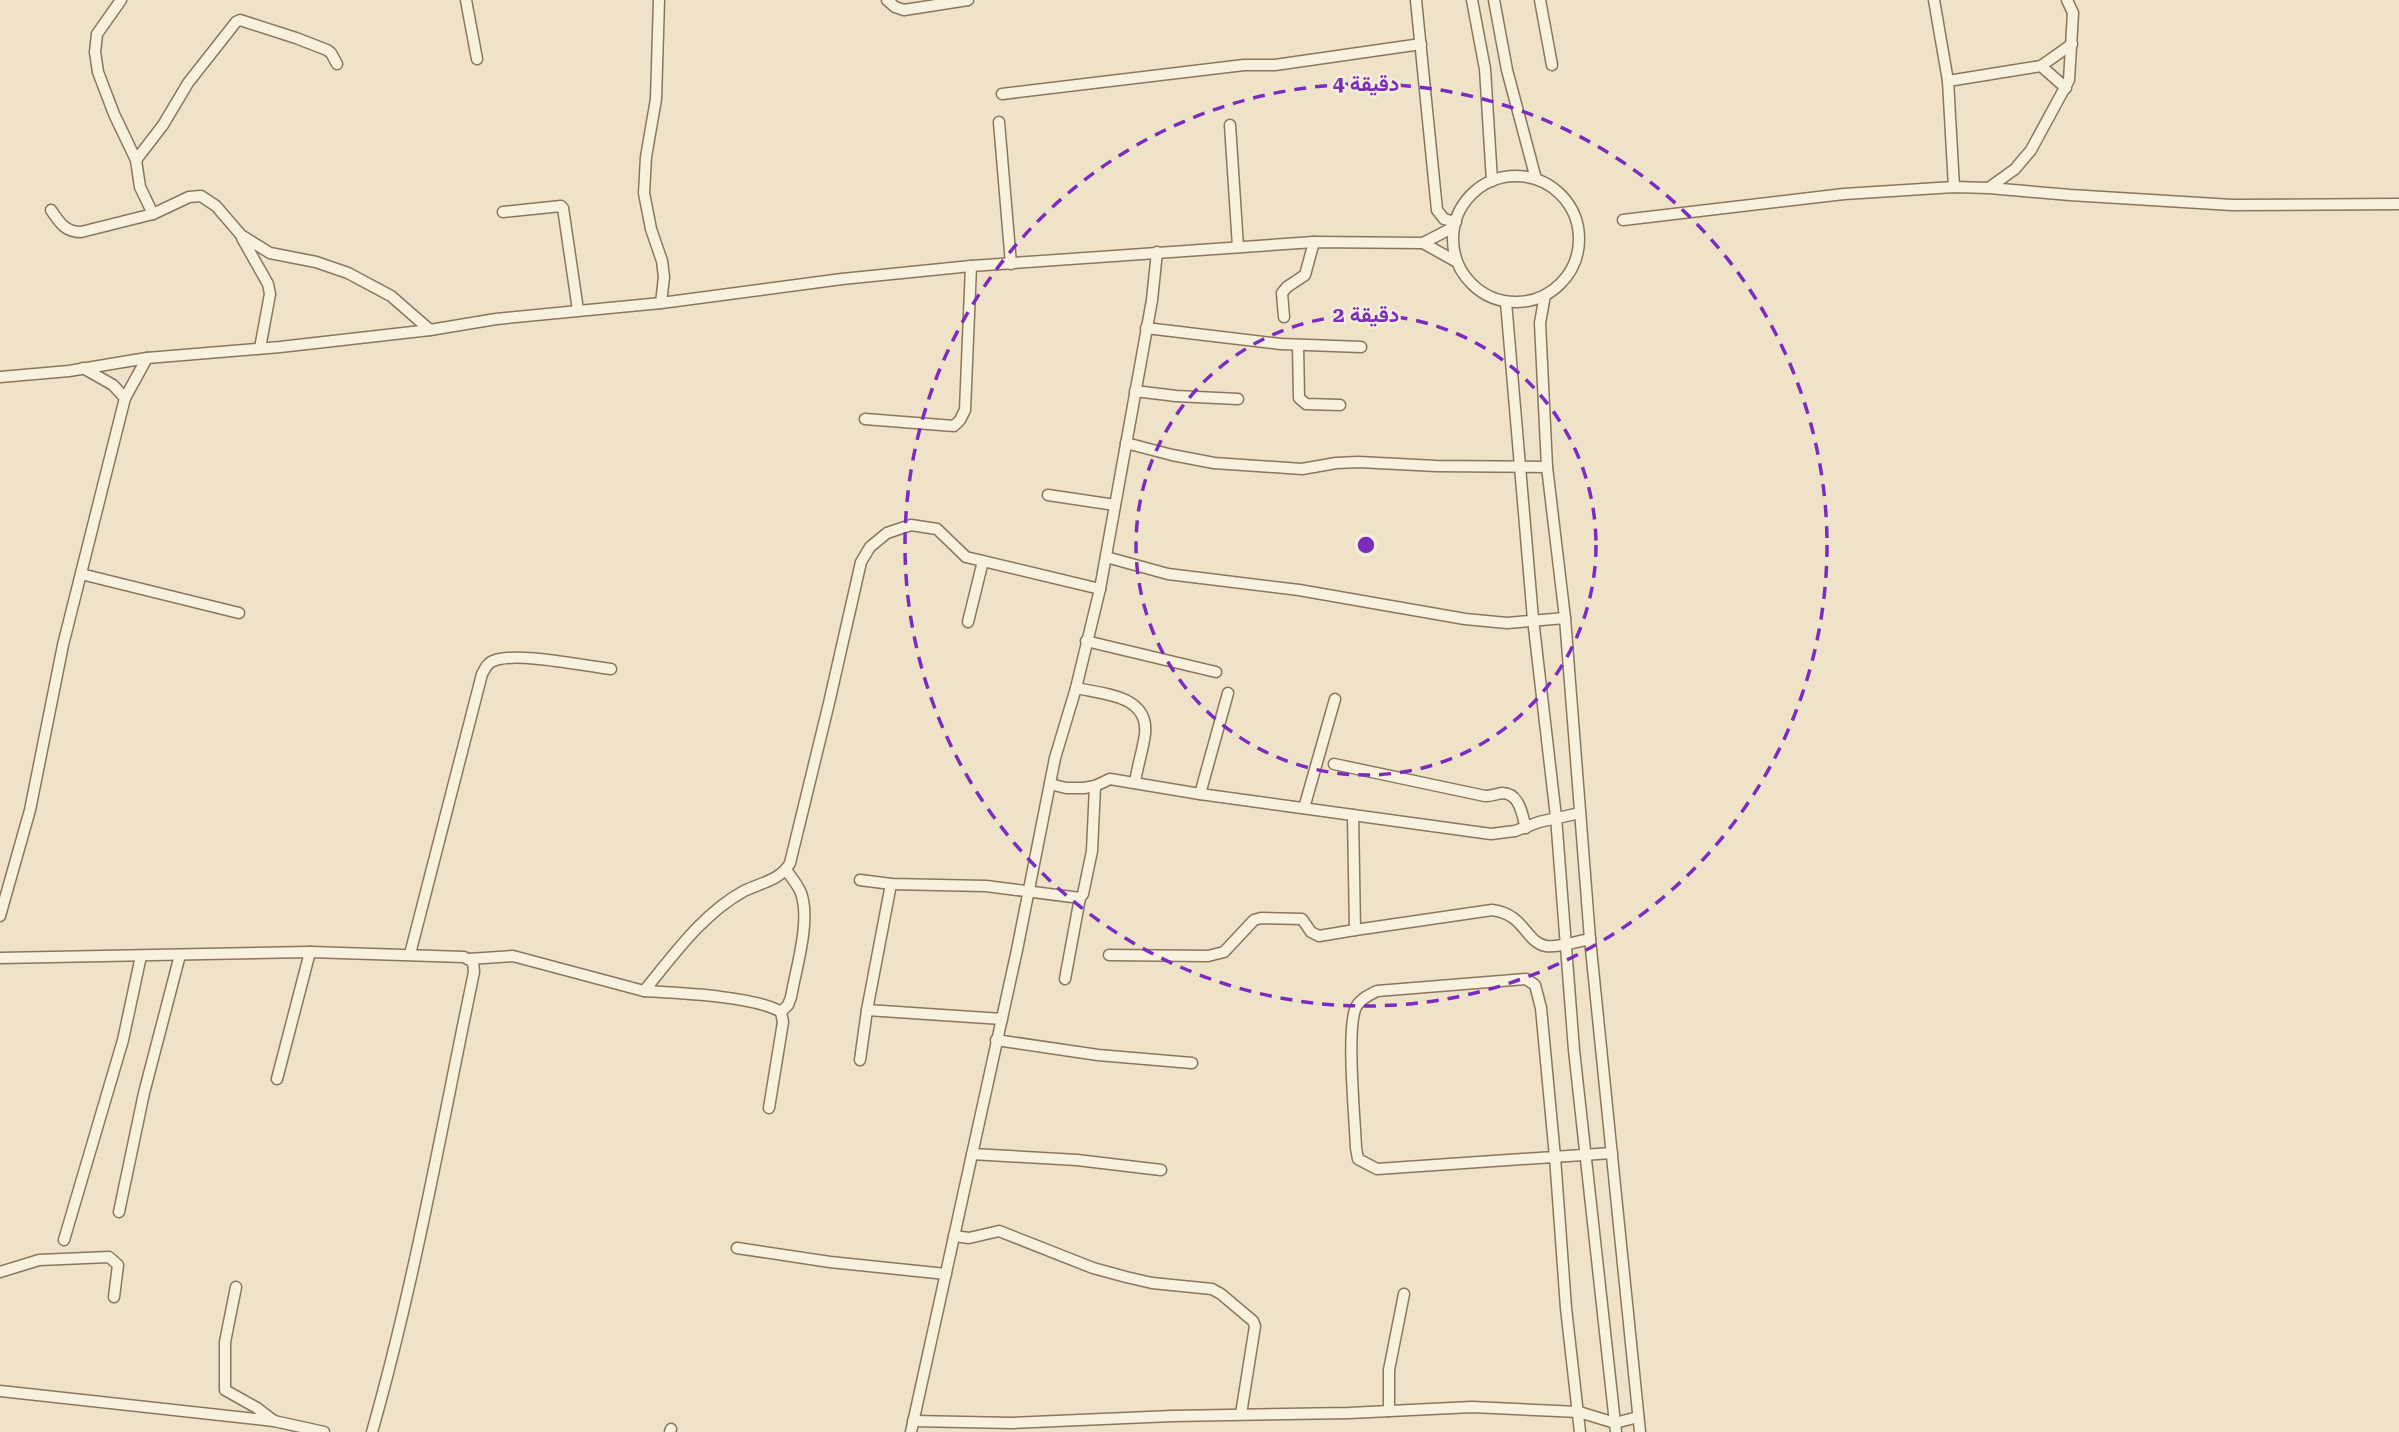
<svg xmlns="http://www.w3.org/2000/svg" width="2399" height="1432" font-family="'Roboto Serif',Vazirmatn,serif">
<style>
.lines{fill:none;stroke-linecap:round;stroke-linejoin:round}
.minor-casing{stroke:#8a765e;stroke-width:13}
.minor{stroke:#f8f1dd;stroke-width:10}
.ring{fill:none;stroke:#7b2cbf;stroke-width:3.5;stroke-dasharray:12 9}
.centre{fill:#7b2cbf;stroke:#f5eed9;stroke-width:3.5}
.ring-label{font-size:21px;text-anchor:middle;font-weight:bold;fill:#7b2cbf;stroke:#f5eed9;stroke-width:5;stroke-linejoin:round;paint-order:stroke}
</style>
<rect width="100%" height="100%" fill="#eee3c9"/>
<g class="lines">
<defs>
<g id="minor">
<path d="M121,0L97,34L95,52L98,72L114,114L136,160L140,187L153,214L189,197L201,196L216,206L241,235L270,253L316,262L348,273L391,296L430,330"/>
<path d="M466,0L477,59"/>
<path d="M659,0L656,99L646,157L644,193L651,229L662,261L664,277L661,303"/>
<path d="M887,0L895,7L904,10L968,0"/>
<path d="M1416,0L1437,210L1444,219L1456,222"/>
<path d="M1472,0L1485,69L1492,181"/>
<path d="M1494,0L1507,70L1536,179"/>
<path d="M1540,0L1552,65"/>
<path d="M1934,0L1948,81L1954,187"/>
<path d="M2041,66L2066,88"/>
<path d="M1948,81L2041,66L2072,44"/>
<path d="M1002,94L1244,65H1275L1421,44"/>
<path d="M999,122L1011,264"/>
<path d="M1230,125L1238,247"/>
<path d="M136,160L163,125L188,83L236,22L240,20L296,38L327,50L331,53L337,64"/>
<circle cx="1516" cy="239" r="63"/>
<path d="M1990,187L2015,169L2031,150L2069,80L2073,13L2067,0"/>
<path d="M51,210C60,223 65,232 81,232L153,214"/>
<path d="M503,212L561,206L563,208L578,310"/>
<path d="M1623,220L1844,194L1954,187L1989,188L2070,195L2232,205L2399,204"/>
<path d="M242,238L268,284L270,294L260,348"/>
<path d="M1423,243L1454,227"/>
<path d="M1545,295L1540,323L1547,467L1565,618L1590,939L1640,1432"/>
<path d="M1506,302L1533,619L1556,817L1574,1050L1616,1432"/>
<path d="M1284,317L1282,293L1287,287L1305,275L1314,242"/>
<path d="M1146,328L1281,344L1361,347"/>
<path d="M1298,345L1299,398L1306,404L1340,405"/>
<path d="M83,368L113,385L125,398"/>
<path d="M0,377L69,371L147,358L280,347L430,330L496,319L661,303L842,279L971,266L1314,242L1423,243L1457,262"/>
<path d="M1135,391L1176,396L1238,399"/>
<path d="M865,419L954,426L960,420L965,410L971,266"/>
<path d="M1126,443L1172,455L1214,463L1302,469L1336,463L1359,462L1436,466L1547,467"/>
<path d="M1048,495L1115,505"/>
<path d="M1106,557L1168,574L1299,590L1465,619L1507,623L1565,618"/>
<path d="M81,574L239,613"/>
<path d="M968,622L983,561"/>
<path d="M1086,641L1216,672"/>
<path d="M1076,688C1103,694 1149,695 1145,734C1143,750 1137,767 1135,783"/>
<path d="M1334,764L1485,796C1492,796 1496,794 1502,793C1520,793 1522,815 1526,828"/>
<path d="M1050,784L1066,788H1084L1095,786L1110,779L1200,794L1491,834L1515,831L1539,822L1580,813"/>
<path d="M1200,794L1228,693"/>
<path d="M1304,808L1335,699"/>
<path d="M1353,815L1355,930L1492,910C1525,914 1525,942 1546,946C1559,948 1577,941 1590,939"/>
<path d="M860,880L891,884L986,886L1080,898L1083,894L1092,851L1095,786"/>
<path d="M0,916L30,810L63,645L125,398L147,358"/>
<path d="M410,954L482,674C485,669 487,663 493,661C516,651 584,666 611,669"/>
<path d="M1109,955L1208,956L1224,952L1254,920L1261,918L1302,919L1311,932L1319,936L1355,930"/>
<path d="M0,958L310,952L464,957L473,962L474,972C442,1125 415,1281 372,1432"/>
<path d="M469,959L513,956L644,991C673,956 702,914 744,891C760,883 781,880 790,863L829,703L861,562L870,547L887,533L911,525L937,529L966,557L1100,589"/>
<path d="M1065,979L1080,898"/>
<path d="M644,991C676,993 755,996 781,1012L783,1022L769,1108"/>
<path d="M867,1010L1002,1019"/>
<path d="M781,1012L788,1005L791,997C796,968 811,921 801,893C798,885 791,877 786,870"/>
<path d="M996,1040L1098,1055L1192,1063"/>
<path d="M860,1060L867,1010L891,884"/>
<path d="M277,1079L310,952"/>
<path d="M972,1154L1077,1160L1161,1170"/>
<path d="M119,1212L144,1093L180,955"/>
<path d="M954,1236L969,1238L999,1231L1093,1268L1126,1277L1152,1283L1212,1289L1221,1294L1253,1321L1255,1326L1241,1414"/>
<path d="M64,1240L123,1040L141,956"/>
<path d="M737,1248L830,1262L946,1274"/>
<path d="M0,1272L39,1260L109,1257L118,1265L114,1297"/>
<path d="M236,1287L225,1342V1390L257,1408L274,1421L324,1432"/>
<path d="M0,1391L274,1421"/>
<path d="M1389,1411V1370L1404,1294"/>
<path d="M913,1421L1012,1423L1172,1416L1349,1413L1472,1407L1579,1412L1615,1423L1638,1417"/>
<path d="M670,1432L671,1429"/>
<path d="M911,1432L1017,950L1055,758L1076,688L1100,589L1152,300L1157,252"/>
<path d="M1580,1432L1566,1308L1555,1157L1541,1008L1535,985L1526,979L1377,991C1369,995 1360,999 1356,1007C1346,1028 1355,1120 1356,1148L1358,1159L1377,1169L1612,1153"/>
</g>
</defs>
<use href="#minor" class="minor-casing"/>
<use href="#minor" class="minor"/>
</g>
<g class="ring">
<circle cx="1366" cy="545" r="230"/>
<circle cx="1366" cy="545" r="461"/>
</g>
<circle cx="1366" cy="545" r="10" class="centre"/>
<g class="ring-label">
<text x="1366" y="91">4 دقيقة</text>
<text x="1366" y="322">2 دقيقة</text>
</g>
</svg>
